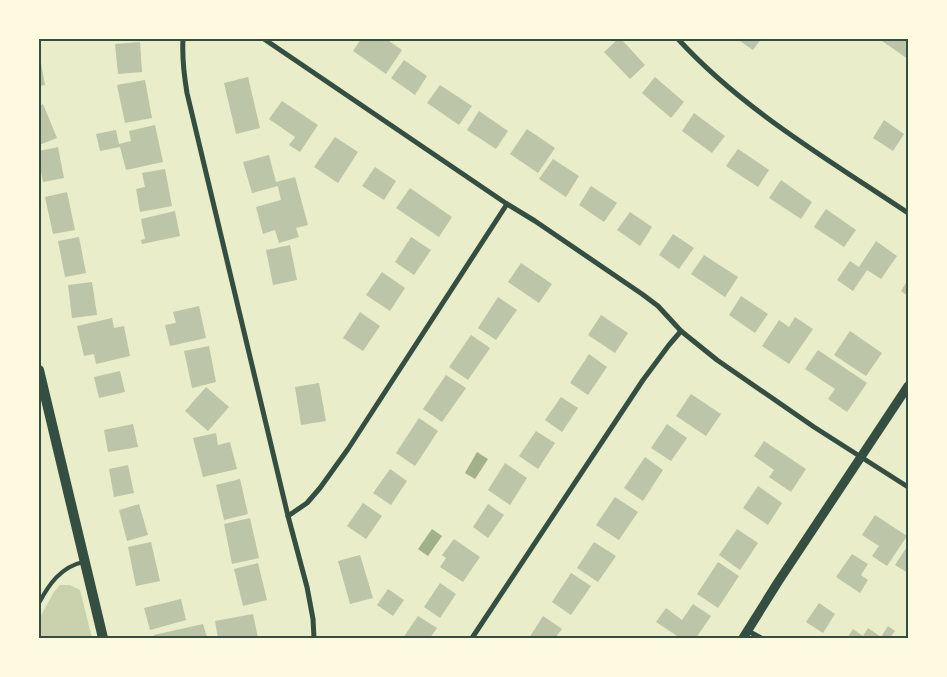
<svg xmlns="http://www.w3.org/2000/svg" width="947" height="677" font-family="'Titillium Web',sans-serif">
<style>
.green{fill:#cad2ad}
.water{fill:#a3b18a}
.building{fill:#bcc5a7}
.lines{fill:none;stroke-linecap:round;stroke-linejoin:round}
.service{stroke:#344e41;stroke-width:4}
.minor{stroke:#344e41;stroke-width:5}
.tertiary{stroke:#344e41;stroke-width:9}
.secondary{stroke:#344e41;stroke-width:10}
.neatline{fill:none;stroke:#344e41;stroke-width:2}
</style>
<rect width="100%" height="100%" fill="#e9edc9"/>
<path class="green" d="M60,585H70L80,590L92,638H39V619L54,592Z"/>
<g class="water">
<path d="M477,452L488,459L475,479L465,473Z"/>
<path d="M432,529L442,536L428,556L418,549Z"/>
</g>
<g class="building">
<path d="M361,39H386L402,50L386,74L353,51Z"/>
<path d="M618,39H621L645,65L630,79L604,52Z"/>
<path d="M737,39H761L753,50Z"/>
<path d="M883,39H908V59L882,41Z"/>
<path d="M140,42L142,72L118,74L115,44Z"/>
<path d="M404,60L427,76L415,95L391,78Z"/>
<path d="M39,63H41L45,85L39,86Z"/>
<path d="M248,77L260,128L236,134L224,83Z"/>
<path d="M655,77L684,102L671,118L642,93Z"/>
<path d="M145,80L152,118L125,123L117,85Z"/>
<path d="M440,85L472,106L459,125L427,103Z"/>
<path d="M282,101L318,125L300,152L289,145L295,137L269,119Z"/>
<path d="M43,104L57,138L39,145V106Z"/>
<path d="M479,111L508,131L496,149L467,130Z"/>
<path d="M694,113L725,136L712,153L682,131Z"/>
<path d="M884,120L904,134L893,151L873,138Z"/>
<path d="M155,125L163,162L126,170L120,147L100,151L96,134L116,130L119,144L131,141L129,131Z"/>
<path d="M527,129L555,148L538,173L510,154Z"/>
<path d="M335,137L358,152L338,183L314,167Z"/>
<path d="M58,147L64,178L43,182L39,162V151Z"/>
<path d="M738,149L769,170L758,187L726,166Z"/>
<path d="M269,155L276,182L295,177L308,225L296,228L299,237L279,243L275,230L263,234L256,207L281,200L278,186L252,193L243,162Z"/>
<path d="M553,159L579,176L566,197L539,179Z"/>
<path d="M375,167L396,181L384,200L362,186Z"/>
<path d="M165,169L172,206L140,212L136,189L145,187L142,173Z"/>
<path d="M781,180L812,202L801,219L769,198Z"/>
<path d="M591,186L617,203L604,222L579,205Z"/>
<path d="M410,188L452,217L439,237L396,208Z"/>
<path d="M67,192L75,230L53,234L45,197Z"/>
<path d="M826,209L856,230L844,247L814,227Z"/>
<path d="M175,211L180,236L142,244L141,240L145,239L141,219Z"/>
<path d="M630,212L652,227L640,246L617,230Z"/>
<path d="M673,234L694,248L679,269L659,255Z"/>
<path d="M79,237L86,273L65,277L58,241Z"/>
<path d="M411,237L431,250L414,275L395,262Z"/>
<path d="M876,241L897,256L881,279L867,270L853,291L837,280L850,261L859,267Z"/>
<path d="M290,245L297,280L273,285L266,250Z"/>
<path d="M704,255L738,277L725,297L691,274Z"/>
<path d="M521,263L552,284L539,303L508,282Z"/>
<path d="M382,272L405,288L390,311L366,295Z"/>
<path d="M908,280V296L901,291Z"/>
<path d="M92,282L97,315L72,318L68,285Z"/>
<path d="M741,296L768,314L755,333L729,315Z"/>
<path d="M498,297L517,310L496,340L478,328Z"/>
<path d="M199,306L206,338L170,346L165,325L176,323L173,312Z"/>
<path d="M360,312L380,326L363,351L343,338Z"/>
<path d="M601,315L628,333L615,353L588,335Z"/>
<path d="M795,317L813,329L789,364L762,346L779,320L789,327Z"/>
<path d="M112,318L114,328L124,326L130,356L96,364L94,354L84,356L77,326Z"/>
<path d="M850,331L882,353L866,376L834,355Z"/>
<path d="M471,335L490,348L468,380L449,367Z"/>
<path d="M209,346L216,382L192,388L184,351Z"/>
<path d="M818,350L867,383L847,412L828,399L835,389L805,369Z"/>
<path d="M589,354L607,367L588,395L570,383Z"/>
<path d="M120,371L125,392L99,398L94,377Z"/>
<path d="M446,375L466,388L442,422L423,409Z"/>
<path d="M319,383L326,421L301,425L295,387Z"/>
<path d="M206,387L229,407L208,431L185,411Z"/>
<path d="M691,394L721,414L706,436L676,416Z"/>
<path d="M561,397L578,408L562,432L545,420Z"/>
<path d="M419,418L438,431L415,466L396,453Z"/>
<path d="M133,424L138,447L108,452L104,430Z"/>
<path d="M667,424L687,438L671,461L651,448Z"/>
<path d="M536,431L555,443L538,469L519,456Z"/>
<path d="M216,433L218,445L230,442L237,469L203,477L193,438Z"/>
<path d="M764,441L806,469L791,492L769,477L774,470L754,456Z"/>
<path d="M645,457L663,470L643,501L624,488Z"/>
<path d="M505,463L527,478L510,505L488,490Z"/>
<path d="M128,465L134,493L114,497L109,469Z"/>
<path d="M390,469L407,481L391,505L373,493Z"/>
<path d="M240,479L248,514L224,520L216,485Z"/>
<path d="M758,486L782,503L768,525L743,508Z"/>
<path d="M615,497L638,512L619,540L596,525Z"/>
<path d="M363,503L382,516L366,539L347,526Z"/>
<path d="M139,504L148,535L127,541L119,510Z"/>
<path d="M488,504L504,515L488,538L473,527Z"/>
<path d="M875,515L907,536L887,566L872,556L879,546L862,535Z"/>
<path d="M250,518L259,558L232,564L224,524Z"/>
<path d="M737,529L758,543L740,570L719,555Z"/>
<path d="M454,539L480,557L463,582L440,567L446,558L442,555Z"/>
<path d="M151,542L160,581L136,586L128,547Z"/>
<path d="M594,542L616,556L598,582L577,568Z"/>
<path d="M908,545V573L895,565Z"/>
<path d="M852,554L868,564L861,575L868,580L860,593L836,577Z"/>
<path d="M360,555L373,598L350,604L338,561Z"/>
<path d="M718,562L739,576L718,608L697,594Z"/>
<path d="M258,563L267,600L243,606L234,569Z"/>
<path d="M571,573L591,586L571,615L552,602Z"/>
<path d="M440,583L456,594L440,618L424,607Z"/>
<path d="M388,589L404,600L393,616L377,605Z"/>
<path d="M181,599L186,620L150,630L144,608Z"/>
<path d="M819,603L835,614L823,633L806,622Z"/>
<path d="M693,604L711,616L696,638H680L656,622L666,608L682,620Z"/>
<path d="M253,614L258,638H218L215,621Z"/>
<path d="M418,616L437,628L430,638H403Z"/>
<path d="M543,616L562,629L555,638H529Z"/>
<path d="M203,624L207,637L155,638L154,635Z"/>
<path d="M888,626L895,631L890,638H847L853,629L863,636L868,628L881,637Z"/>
</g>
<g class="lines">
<path class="service" d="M39,603C49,584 61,567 83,562"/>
<g class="minor">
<path d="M183,39C182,57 184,75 187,93L288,516L307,587L313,619L314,638"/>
<path d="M264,39L507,204L535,221L642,294L658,306L681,331L717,360L814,427L908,487"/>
<path d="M678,39C743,110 829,160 908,213"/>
<path d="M288,516L307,503L320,488L348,449L507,204"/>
<path d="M748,631L761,638"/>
<path d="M472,638L643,380L669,345L681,331"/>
</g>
<path class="tertiary" d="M743,638L778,582L908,386"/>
<path class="secondary" d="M39,370L103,638"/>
</g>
<rect width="947" height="677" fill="none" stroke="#fefae0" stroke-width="80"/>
<rect x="40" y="40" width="867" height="597" class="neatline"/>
</svg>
